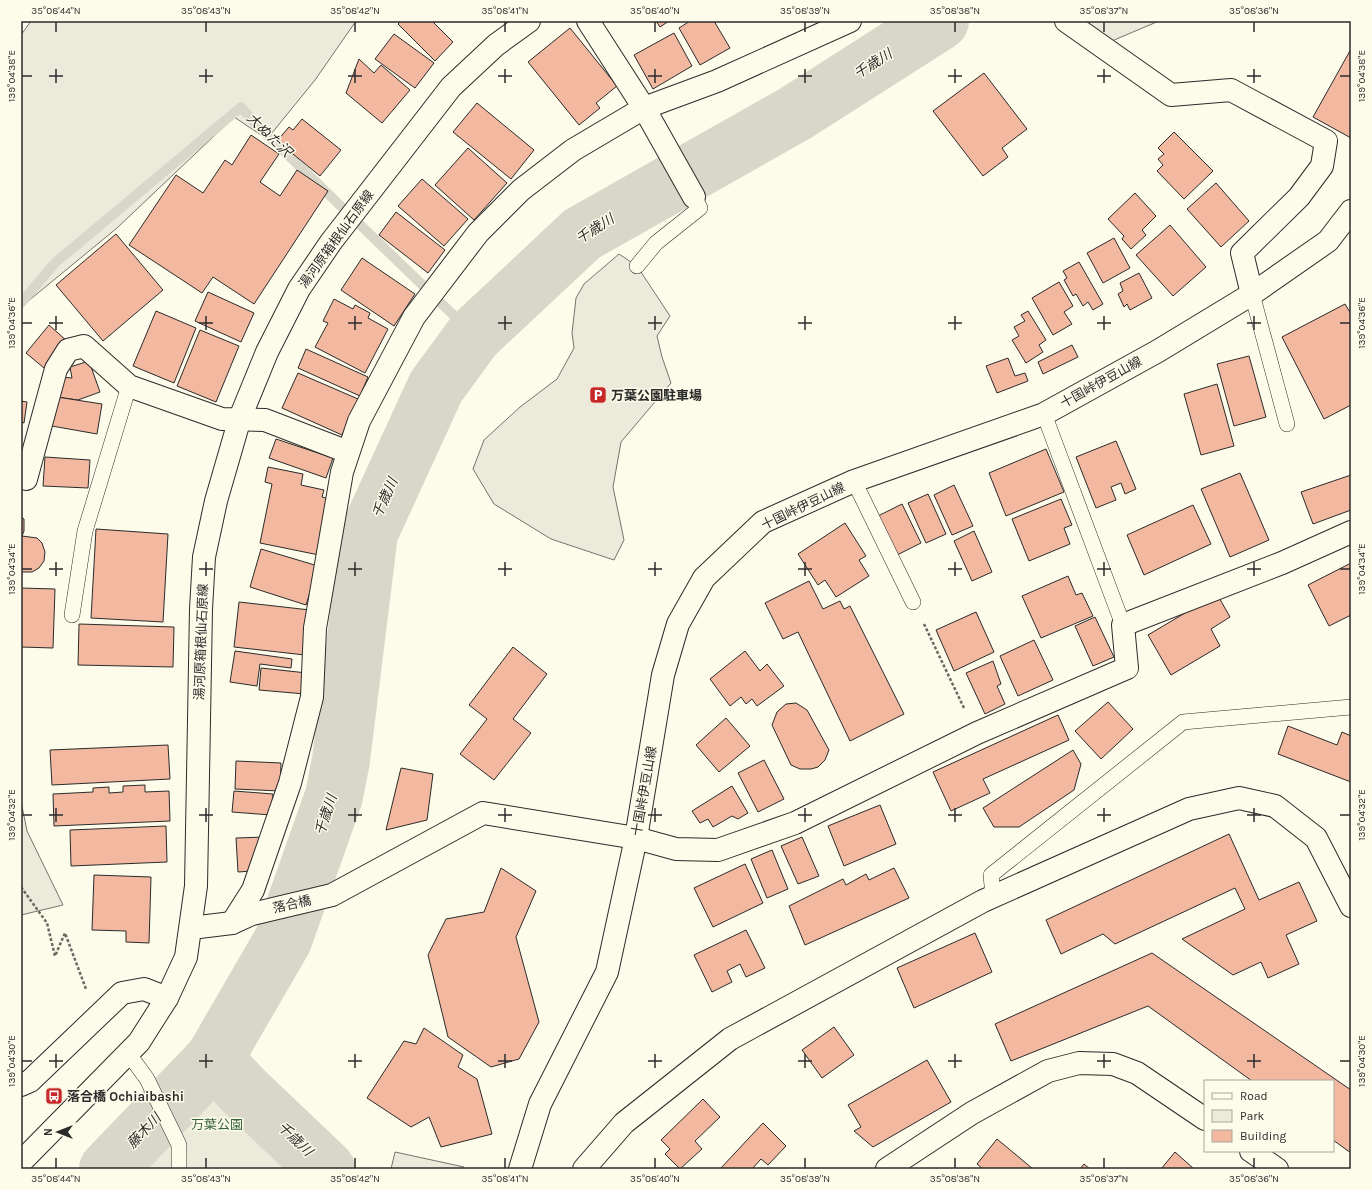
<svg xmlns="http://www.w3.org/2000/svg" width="1372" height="1190" font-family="Karla,'Noto Sans JP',sans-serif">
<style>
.green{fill:#ecebdb;stroke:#74746e}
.parking{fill:#eceadb;stroke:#74746e}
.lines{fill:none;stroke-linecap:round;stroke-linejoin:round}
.stream{stroke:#d8d7c9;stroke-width:10}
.river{stroke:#d8d7c9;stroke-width:58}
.building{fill:#f2b8a0;stroke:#2b2b2b}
.service-casing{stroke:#2b2b2b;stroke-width:16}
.minor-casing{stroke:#2b2b2b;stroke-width:24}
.secondary-casing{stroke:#2b2b2b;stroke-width:24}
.primary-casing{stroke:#2b2b2b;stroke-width:24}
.path{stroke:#6a6964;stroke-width:2.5;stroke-dasharray:3 2;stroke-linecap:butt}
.service{stroke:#fdfbea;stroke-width:15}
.minor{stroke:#fdfbea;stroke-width:22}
.secondary{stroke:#fdfbea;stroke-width:22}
.primary{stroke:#fdfbea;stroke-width:22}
.ticks{fill:none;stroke:#2b2b2b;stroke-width:1.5}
.labels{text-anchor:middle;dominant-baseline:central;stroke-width:3;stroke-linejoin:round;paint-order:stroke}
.street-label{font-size:13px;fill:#2b2b2b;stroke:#fdfbea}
.poi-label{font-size:13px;font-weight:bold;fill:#2b2b2b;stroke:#fdfbea;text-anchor:start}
.park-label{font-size:13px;fill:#34623c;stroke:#fdfbea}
.water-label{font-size:14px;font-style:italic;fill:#2b2b2b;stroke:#fdfbea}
.neatline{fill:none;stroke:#2b2b2b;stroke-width:1.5}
.ticks-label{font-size:10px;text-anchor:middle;fill:#2b2b2b}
</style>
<rect width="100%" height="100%" fill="#fdfbea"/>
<g class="green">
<path d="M31,21H356L315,80L267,139L234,117L117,228L21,307V35Z"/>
<path d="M21,801L27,831L63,905L21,915Z"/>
<path d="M214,1059L327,1169H119Z"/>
<path d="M395,1152L464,1167V1169H391Z"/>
</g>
<g class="parking">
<path d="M1076,21H1159L1100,46Z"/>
<path d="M619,254L637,266L670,316L657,336L662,357L671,383L621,442L613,487L624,540L614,560L551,539L494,504L473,469L484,440L520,407L557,379L574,348L572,333L576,298L584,284Z"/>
</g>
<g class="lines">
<path class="stream" d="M21,303L55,263L241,107L255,123L474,335"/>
<g class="river">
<path d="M108,1169L214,1059"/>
<path d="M326,1169L243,1090L214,1059L283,940L334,796L341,760L369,533L436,387L474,335L582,234L796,113L940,21"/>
</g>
</g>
<g class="building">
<path d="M401,21H432L453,42L435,61L398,24Z"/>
<path d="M656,21H669L660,27Z"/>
<path d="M690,21H714L730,48L700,65L679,28Z"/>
<path d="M570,28L617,86L596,103L600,108L579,125L528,62Z"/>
<path d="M674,33L692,66L653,89L634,55Z"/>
<path d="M394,34L434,63L415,88L375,59Z"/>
<path d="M1351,49V138L1313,117Z"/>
<path d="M359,59L374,73L381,65L410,90L382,123L346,93Z"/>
<path d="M984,73L1027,129L1002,148L1008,157L983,176L933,111Z"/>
<path d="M477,103L534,150L511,179L453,132Z"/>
<path d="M302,119L341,150L320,176L277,141L289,127L293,130Z"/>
<path d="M1174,132L1213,171L1184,199L1157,171L1163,165L1158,159L1164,154L1158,148Z"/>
<path d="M251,135L279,154L260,182L280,196L297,170L328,191L254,304L213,277L202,293L129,245L176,175L203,193L225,160L232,165Z"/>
<path d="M468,148L507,183L474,220L435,185Z"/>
<path d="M422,179L468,219L444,246L398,206Z"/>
<path d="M1216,183L1249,221L1221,247L1187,209Z"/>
<path d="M1135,193L1156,216L1142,230L1146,235L1131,249L1122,239L1124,236L1108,219Z"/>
<path d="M396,212L445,250L428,273L379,235Z"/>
<path d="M1170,225L1206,267L1173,296L1136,255Z"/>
<path d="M116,234L163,290L103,341L56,285Z"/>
<path d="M1114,238L1130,268L1103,283L1087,253Z"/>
<path d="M362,258L415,294L394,326L341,290Z"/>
<path d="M1079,262L1103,304L1093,310L1088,302L1083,306L1076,294L1073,296L1064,280L1067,278L1063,271Z"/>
<path d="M1139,273L1152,298L1130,310L1127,304L1124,307L1118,294L1123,291L1120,283Z"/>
<path d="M1059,282L1073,306L1064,312L1072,324L1053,335L1032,298Z"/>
<path d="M208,292L254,313L241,342L195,321Z"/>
<path d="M334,299L353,309L355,305L370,313L368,318L388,329L365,373L315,347L328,323L323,321Z"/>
<path d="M1345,304L1351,314V405L1324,419L1282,337Z"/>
<path d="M156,311L196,328L174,383L133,366Z"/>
<path d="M1028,311L1046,340L1039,345L1043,352L1026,363L1012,340L1019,336L1014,327L1025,321L1021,315Z"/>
<path d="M49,325L67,341L44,368L26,353Z"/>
<path d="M200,330L239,346L216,402L177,386Z"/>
<path d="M1072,345L1078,357L1043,374L1038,362Z"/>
<path d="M306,349L368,377L360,396L298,368Z"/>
<path d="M1249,356L1266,417L1234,426L1217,364Z"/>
<path d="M1008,358L1015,376L1025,373L1028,381L997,393L986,366Z"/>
<path d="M89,361L100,392L78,400L57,397L61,377L72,378L70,367Z"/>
<path d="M298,373L358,399L342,435L282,408Z"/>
<path d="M1217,384L1234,446L1201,455L1184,394Z"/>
<path d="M57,397L102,404L97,434L52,426Z"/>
<path d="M21,401L27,402L24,423L21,422Z"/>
<path d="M276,439L333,458L326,478L269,458Z"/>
<path d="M1116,441L1136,489L1125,494L1121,483L1111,487L1116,500L1096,508L1076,457Z"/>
<path d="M1046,449L1064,492L1006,516L989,473Z"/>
<path d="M45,457L90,460L88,488L43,486Z"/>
<path d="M268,467L303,474L301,485L324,490L322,497L330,499L319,555L260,543L272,484L265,482Z"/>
<path d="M1240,473L1269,540L1230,557L1201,489Z"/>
<path d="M1351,475V510L1313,524L1301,492Z"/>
<path d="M954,485L973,526L952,535L934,495Z"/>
<path d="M928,494L946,534L926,543L908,503Z"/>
<path d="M1061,499L1072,525L1064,528L1070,544L1029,561L1012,519Z"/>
<path d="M902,504L921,543L895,556L876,517Z"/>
<path d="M1193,505L1211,544L1144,575L1127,535Z"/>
<path d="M21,517L24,519V531L22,536L37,538L42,543L45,552L44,561L39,568L32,572H21Z"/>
<path d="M845,523L866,556L859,560L869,576L836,597L825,580L818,585L798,554Z"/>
<path d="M96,529L168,534L163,622L91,618Z"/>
<path d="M974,531L992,572L972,581L954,541Z"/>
<path d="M261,549L318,566L306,605L250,587Z"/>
<path d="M1351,563V615L1329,626L1308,585Z"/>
<path d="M1068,576L1076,595L1082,593L1093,616L1041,638L1022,596Z"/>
<path d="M809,581L823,609L840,601L844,609L850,606L904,714L850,741L798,632L783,639L765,603Z"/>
<path d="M21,588L55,589L53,648L21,647Z"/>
<path d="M1217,594L1230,617L1211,629L1220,646L1171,675L1148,635Z"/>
<path d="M239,602L310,610L305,655L234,647Z"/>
<path d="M976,612L994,652L954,671L936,630Z"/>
<path d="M1095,617L1114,657L1093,666L1075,626Z"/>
<path d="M79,624L174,627L173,667L78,665Z"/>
<path d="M1034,640L1053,680L1018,696L1000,656Z"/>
<path d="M513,647L547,674L513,719L531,733L494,780L460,754L487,719L469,705Z"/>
<path d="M235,651L292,659L291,668L260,664L257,686L230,682Z"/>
<path d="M745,651L760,671L767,664L784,686L757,706L752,699L746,704L741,697L730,706L710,679Z"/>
<path d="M993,661L1001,684L997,686L1005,704L985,714L966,673Z"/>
<path d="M261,668L307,673L305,694L259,690Z"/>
<path d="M1108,702L1133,729L1101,759L1075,731Z"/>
<path d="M796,703L807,710L829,750L825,760L818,767L811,769H800L791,765L772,725L777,712L786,704Z"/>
<path d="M1058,715L1069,740L983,779L990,793L951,811L933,772Z"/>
<path d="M726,718L750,746L719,772L696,745Z"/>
<path d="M1288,726L1337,745L1342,732L1351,736V782L1278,754Z"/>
<path d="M168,745L170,779L52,785L50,750Z"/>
<path d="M1073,750L1081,764L1074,790L1019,827H994L983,808Z"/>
<path d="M764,760L784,799L758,812L738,773Z"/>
<path d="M236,761L281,763L280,791L235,789Z"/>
<path d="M401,768L433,774L427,820L386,830Z"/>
<path d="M145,785V792L169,791L170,821L54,826L53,794L93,792V788L109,787V793L123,792V786Z"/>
<path d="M732,786L748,813L738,819L732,816L713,827L708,819L700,823L692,811Z"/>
<path d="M234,791L273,794L271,815L232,812Z"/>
<path d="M880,805L896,844L844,866L828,826Z"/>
<path d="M166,826L167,862L71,866L70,830Z"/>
<path d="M1229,834L1259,900L1299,882L1317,921L1286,935L1299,964L1268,978L1261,962L1233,975L1182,939L1245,909L1235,888L1115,944L1103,934L1061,954L1046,920Z"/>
<path d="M265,837L252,871L238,872L236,838Z"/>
<path d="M802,837L819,876L798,884L781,846Z"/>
<path d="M772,850L788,889L767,898L751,859Z"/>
<path d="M745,864L763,903L713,927L694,888Z"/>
<path d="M501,868L536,891L516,937L539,1022L519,1059L491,1067L448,1037L428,955L446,919L484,912Z"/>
<path d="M894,868L909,898L805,945L789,906L843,879L846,885L866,874L869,880Z"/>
<path d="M94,875L151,877L149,943L126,942V931L92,930Z"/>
<path d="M746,930L765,968L746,977L740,964L727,971L732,982L712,992L694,955Z"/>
<path d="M975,933L992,972L914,1008L897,968Z"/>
<path d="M1152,953L1351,1090V1153L1333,1140V1081H1252L1148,1006L1011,1061L995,1024Z"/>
<path d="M834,1027L854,1055L822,1078L802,1050Z"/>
<path d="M424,1028L463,1055L458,1067L477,1079L492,1134L441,1147L429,1117L411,1127L367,1098L404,1041L416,1044Z"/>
<path d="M927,1060L951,1102L873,1147L854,1131L861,1127L848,1105Z"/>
<path d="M703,1099L720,1117L695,1141L702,1149L680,1169L665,1154L670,1149L661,1140Z"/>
<path d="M763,1123L786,1146L768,1165L761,1159L752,1169H720Z"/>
<path d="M997,1139L1033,1169H983L977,1164Z"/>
<path d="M1175,1152L1194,1169H1161Z"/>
<path d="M1084,1164L1090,1169H1080Z"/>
</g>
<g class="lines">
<defs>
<g id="service">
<path d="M637,266L656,243L700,208L694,197"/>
<path d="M1252,294L1287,424"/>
<path d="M1044,414L1123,625"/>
<path d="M854,481L913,602"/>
<path d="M72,615L85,531L129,386"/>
<path d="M993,896L991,875L1183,722L1351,707"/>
<path d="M128,1053L147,1079L179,1145V1169"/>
</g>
<g id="minor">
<path d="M588,21L644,108L694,197"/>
<path d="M1066,21L1171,95L1231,90L1326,141L1322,166L1299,197L1242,253L1252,294"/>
<path d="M26,479L56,369L68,350L84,346L129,386L222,419L265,420L348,452"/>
<path d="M232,923L253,890L290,783L312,697L315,628L342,472L359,421L414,317L478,233L521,190L573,150L644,108L717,81L850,21"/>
<path d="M191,928L232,923L252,914L332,895L483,813L636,838L676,849L718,850L795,823L977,733L1127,668L1123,625L1282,563L1351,532"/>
<path d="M21,1085L30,1081L122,993L144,989L167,998"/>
<path d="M1251,1151L1277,1169"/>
<path d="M584,1169L624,1123L730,1039L983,901L1189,809L1239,798L1275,806L1316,838L1351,906"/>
<path d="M887,1169L972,1113L1048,1071L1079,1063L1113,1064L1137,1073L1205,1119"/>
</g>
<path id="secondary" d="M520,1169L540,1104L607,972L636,838L663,675L678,624L704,578L763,522L854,481L1044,414L1158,351L1252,294L1328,241L1351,211"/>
<path id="primary" d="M21,1162L139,1042L167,998L186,957L196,886L201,609L204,557L216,501L240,418L267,352L299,289L331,242L451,87L496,45L529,21"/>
</defs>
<use href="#service" class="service-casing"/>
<use href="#minor" class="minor-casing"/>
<use href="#secondary" class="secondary-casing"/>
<use href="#primary" class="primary-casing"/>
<g class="path">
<path d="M924,624L964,708"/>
<path d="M21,887L47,923L55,956L65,933L86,989"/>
</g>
<use href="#service" class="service"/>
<use href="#minor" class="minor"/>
<use href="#secondary" class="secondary"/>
<use href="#primary" class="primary"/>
</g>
<path class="ticks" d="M56,22V32M206,22V32M355,22V32M505,22V32M655,22V32M805,22V32M955,22V32M1104,22V32M1254,22V32M56,69V83M206,69V83M355,69V83M505,69V83M655,69V83M805,69V83M955,69V83M1104,69V83M1254,69V83M22,76H32M49,76H63M199,76H213M348,76H362M498,76H512M648,76H662M798,76H812M948,76H962M1097,76H1111M1247,76H1261M1340,76H1350M56,316V330M206,316V330M355,316V330M505,316V330M655,316V330M805,316V330M955,316V330M1104,316V330M1254,316V330M22,323H32M49,323H63M199,323H213M348,323H362M498,323H512M648,323H662M798,323H812M948,323H962M1097,323H1111M1247,323H1261M1340,323H1350M56,562V576M206,562V576M355,562V576M505,562V576M655,562V576M805,562V576M955,562V576M1104,562V576M1254,562V576M22,569H32M49,569H63M199,569H213M348,569H362M498,569H512M648,569H662M798,569H812M948,569H962M1097,569H1111M1247,569H1261M1340,569H1350M56,808V822M206,808V822M355,808V822M505,808V822M655,808V822M805,808V822M955,808V822M1104,808V822M1254,808V822M22,815H32M49,815H63M199,815H213M348,815H362M498,815H512M648,815H662M798,815H812M948,815H962M1097,815H1111M1247,815H1261M1340,815H1350M56,1054V1068M206,1054V1068M355,1054V1068M505,1054V1068M655,1054V1068M805,1054V1068M955,1054V1068M1104,1054V1068M1254,1054V1068M22,1061H32M49,1061H63M199,1061H213M348,1061H362M498,1061H512M648,1061H662M798,1061H812M948,1061H962M1097,1061H1111M1247,1061H1261M1340,1061H1350M56,1158V1168M206,1158V1168M355,1158V1168M505,1158V1168M655,1158V1168M805,1158V1168M955,1158V1168M1104,1158V1168M1254,1158V1168"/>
<defs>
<symbol id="parking-square" viewBox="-11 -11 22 22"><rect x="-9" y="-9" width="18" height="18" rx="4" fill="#c62828" stroke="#fdfbea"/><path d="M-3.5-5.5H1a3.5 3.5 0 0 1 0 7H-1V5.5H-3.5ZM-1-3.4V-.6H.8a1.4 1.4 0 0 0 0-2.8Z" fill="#fff"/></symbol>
<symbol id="bus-square" viewBox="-11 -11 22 22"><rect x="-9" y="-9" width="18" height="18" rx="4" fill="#c62828" stroke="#fdfbea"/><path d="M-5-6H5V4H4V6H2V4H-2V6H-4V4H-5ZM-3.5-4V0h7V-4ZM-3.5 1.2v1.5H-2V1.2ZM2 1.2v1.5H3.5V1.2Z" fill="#fff"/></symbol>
</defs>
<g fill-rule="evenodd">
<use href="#parking-square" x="588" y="385" width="20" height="20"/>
<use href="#bus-square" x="44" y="1086" width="20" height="20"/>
</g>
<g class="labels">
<g class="street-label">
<text transform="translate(336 239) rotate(-54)">湯河原箱根仙石原線</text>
<text transform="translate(1101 382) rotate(-29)">十国峠伊豆山線</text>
<text transform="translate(803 506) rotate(-26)">十国峠伊豆山線</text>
<text transform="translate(201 642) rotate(-88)">湯河原箱根仙石原線</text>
<text transform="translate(644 791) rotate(-80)">十国峠伊豆山線</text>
<text transform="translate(292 904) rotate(-13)">落合橋</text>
</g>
<g class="poi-label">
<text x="611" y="395">万葉公園駐車場</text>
<text x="67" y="1096">落合橋 Ochiaibashi</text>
</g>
<g class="park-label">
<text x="217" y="1124">万葉公園</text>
</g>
<g class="water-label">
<text transform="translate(873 64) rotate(-33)">千歳川</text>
<text transform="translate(269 135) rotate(44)">大ぬた沢</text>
<text transform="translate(595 229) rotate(-33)">千歳川</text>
<text transform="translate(385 498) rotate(-66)">千歳川</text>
<text transform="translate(326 815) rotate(-72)">千歳川</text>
<text transform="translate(144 1131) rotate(-46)">藤木川</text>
<text transform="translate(295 1139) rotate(44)">千歳川</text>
</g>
</g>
<rect width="1372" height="1190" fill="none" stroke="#fdfbea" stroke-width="44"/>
<rect x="1204" y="1080" width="130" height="72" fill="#fdfbea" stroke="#a9a89e"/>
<rect x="1212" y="1093" width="20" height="6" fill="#fdfbea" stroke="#a9a89e"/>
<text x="1240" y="1100" font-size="12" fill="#2b2b2b">Road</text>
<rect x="1212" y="1110" width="20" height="12" fill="#ecebdb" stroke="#a9a89e"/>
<text x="1240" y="1120" font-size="12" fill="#2b2b2b">Park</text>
<rect x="1212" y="1130" width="20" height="12" fill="#f2b8a0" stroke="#a9a89e"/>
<text x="1240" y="1140" font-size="12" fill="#2b2b2b">Building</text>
<g transform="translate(58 1132) rotate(270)" stroke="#fdfbea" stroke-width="3" paint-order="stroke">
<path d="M0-3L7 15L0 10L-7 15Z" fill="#2b2b2b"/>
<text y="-6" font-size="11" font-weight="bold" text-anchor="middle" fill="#2b2b2b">N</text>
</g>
<rect x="22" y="22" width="1328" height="1146" class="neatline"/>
<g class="ticks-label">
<text x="56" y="14">35°08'44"N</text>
<text x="206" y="14">35°08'43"N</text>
<text x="355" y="14">35°08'42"N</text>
<text x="505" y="14">35°08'41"N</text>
<text x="655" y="14">35°08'40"N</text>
<text x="805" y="14">35°08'39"N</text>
<text x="955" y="14">35°08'38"N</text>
<text x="1104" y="14">35°08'37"N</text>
<text x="1254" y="14">35°08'36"N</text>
<text transform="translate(1361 76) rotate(-90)" y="4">139°04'38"E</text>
<text transform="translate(11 76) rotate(-90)" y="4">139°04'38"E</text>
<text transform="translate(1361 323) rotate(-90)" y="4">139°04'36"E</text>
<text transform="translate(11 323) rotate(-90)" y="4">139°04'36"E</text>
<text transform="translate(1361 569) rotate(-90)" y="4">139°04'34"E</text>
<text transform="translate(11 569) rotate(-90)" y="4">139°04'34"E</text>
<text transform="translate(1361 815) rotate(-90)" y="4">139°04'32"E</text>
<text transform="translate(11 815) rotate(-90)" y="4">139°04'32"E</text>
<text transform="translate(1361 1061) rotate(-90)" y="4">139°04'30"E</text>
<text transform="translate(11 1061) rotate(-90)" y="4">139°04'30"E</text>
<text x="56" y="1182">35°08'44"N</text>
<text x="206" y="1182">35°08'43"N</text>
<text x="355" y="1182">35°08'42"N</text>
<text x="505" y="1182">35°08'41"N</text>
<text x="655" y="1182">35°08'40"N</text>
<text x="805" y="1182">35°08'39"N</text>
<text x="955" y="1182">35°08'38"N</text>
<text x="1104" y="1182">35°08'37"N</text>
<text x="1254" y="1182">35°08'36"N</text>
</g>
</svg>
